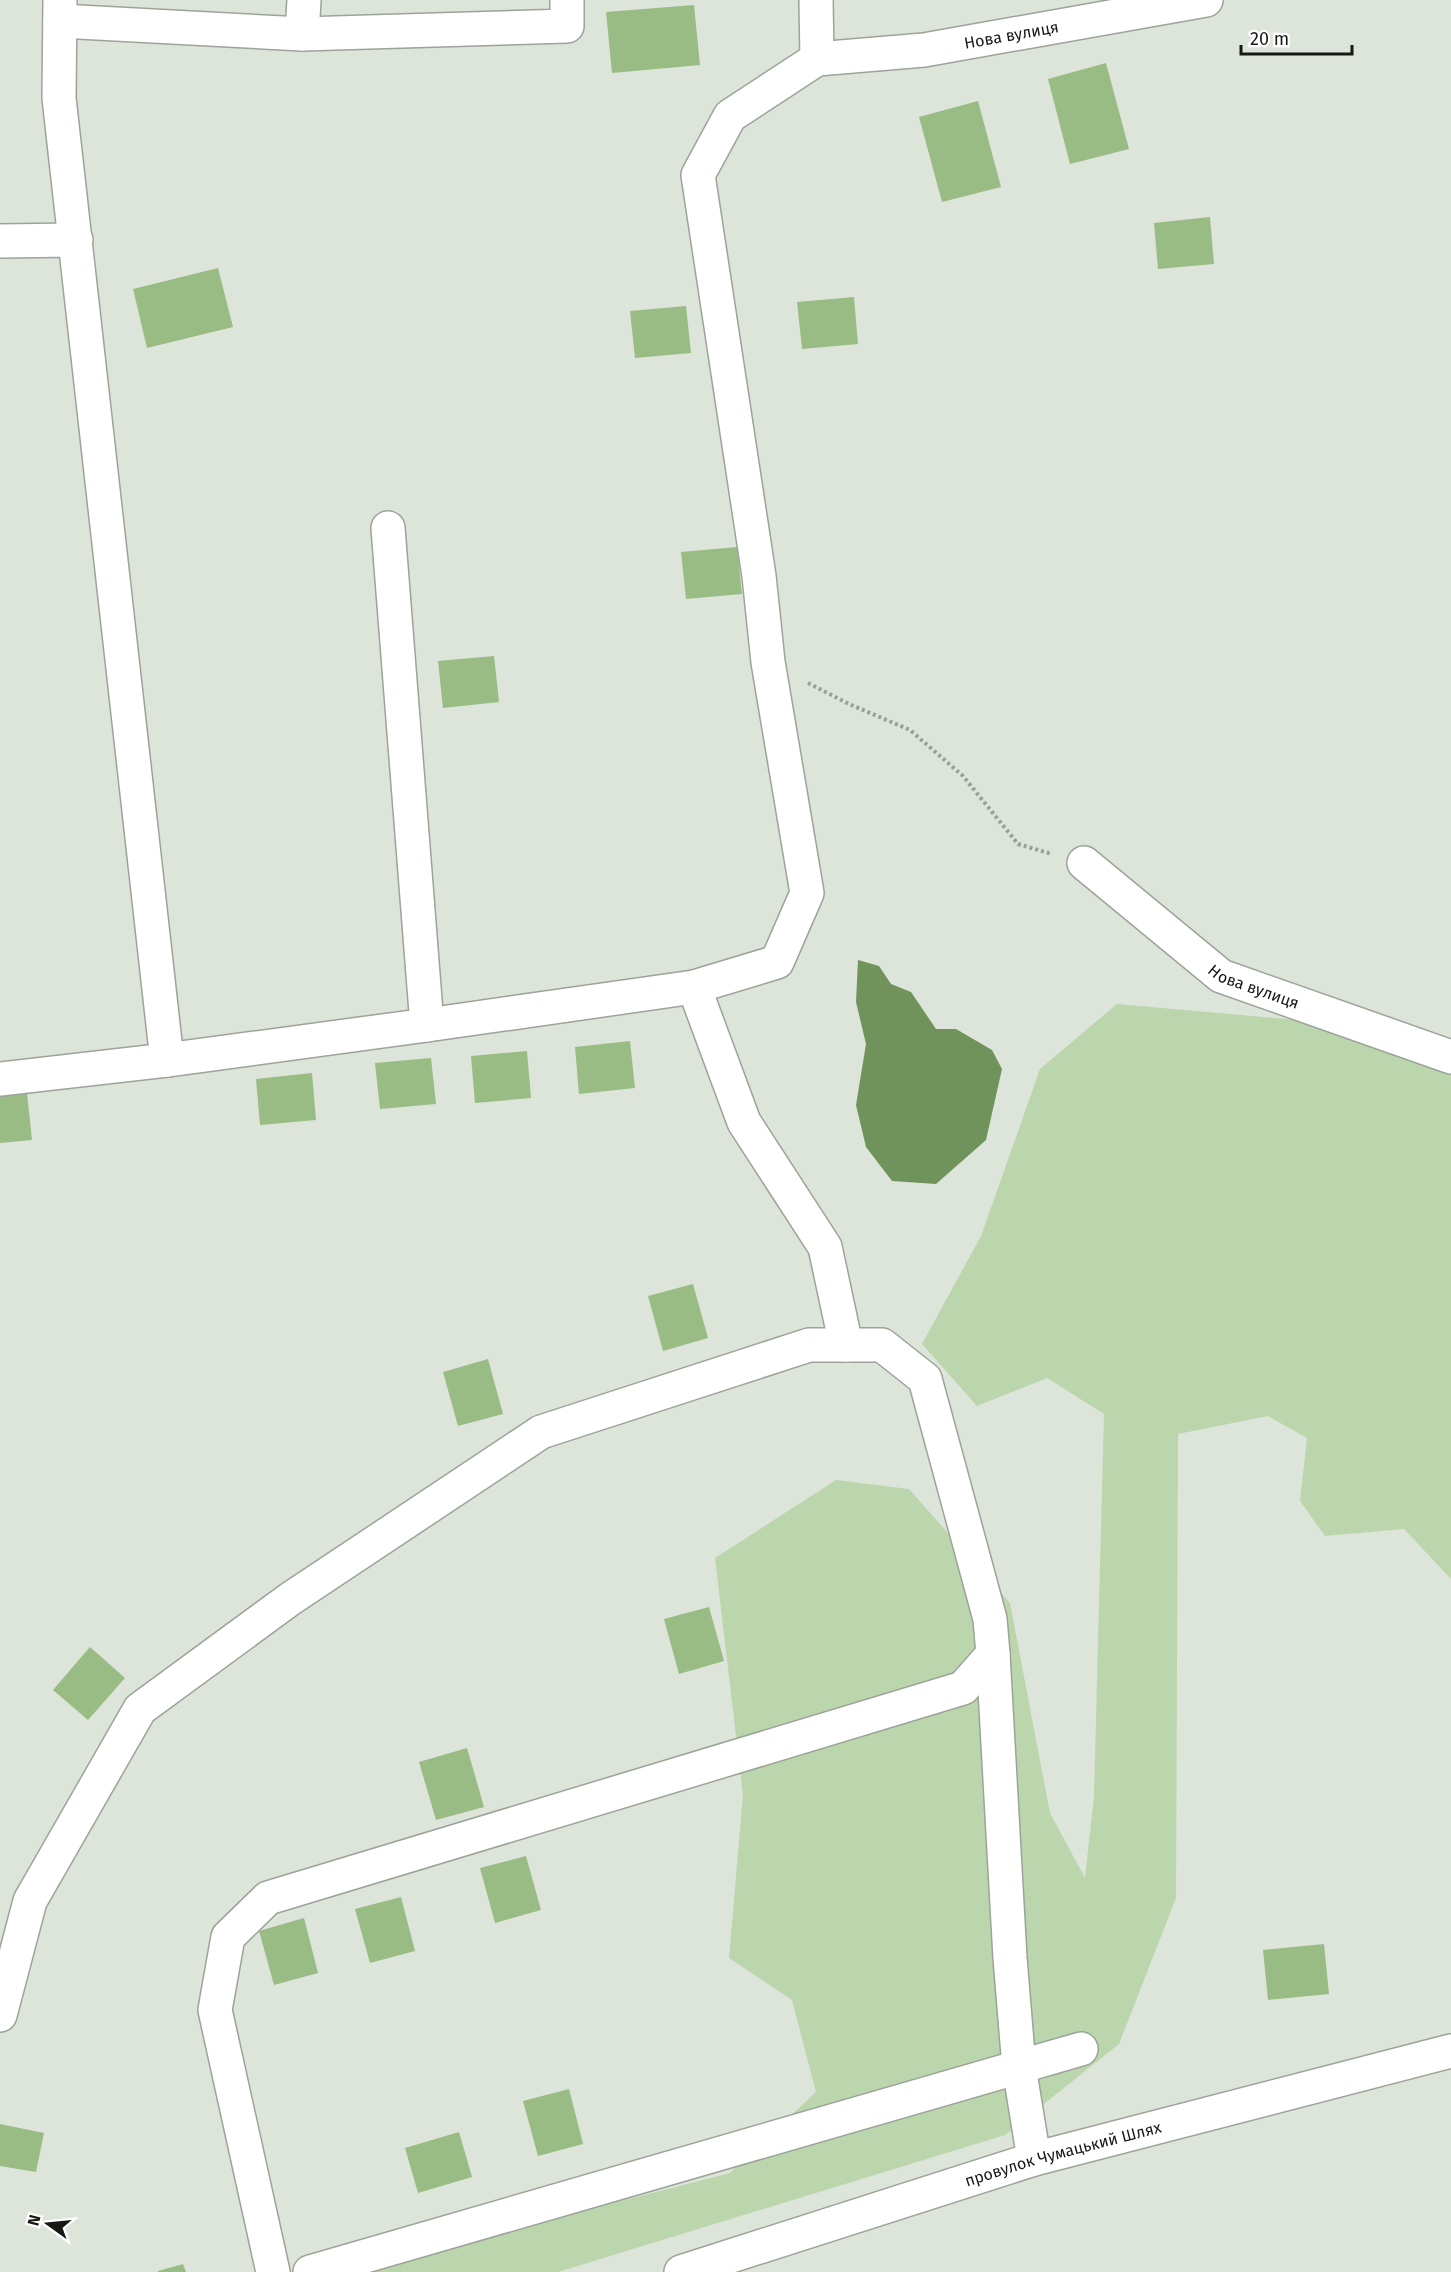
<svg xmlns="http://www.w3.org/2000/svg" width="1451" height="2272" font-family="'Fira Sans',sans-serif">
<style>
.green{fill:#bbd6ac}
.water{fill:#70925b}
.building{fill:#99bc84}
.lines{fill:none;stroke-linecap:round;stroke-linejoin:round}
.minor-casing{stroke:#9ca399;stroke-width:36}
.path{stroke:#9a9f97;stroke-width:4;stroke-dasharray:3 3;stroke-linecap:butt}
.minor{stroke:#fff;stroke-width:33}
.labels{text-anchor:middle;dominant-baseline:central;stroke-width:4.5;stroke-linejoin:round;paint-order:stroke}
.street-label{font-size:16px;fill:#151814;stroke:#fff}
</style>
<rect width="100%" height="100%" fill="#dde4d9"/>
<path class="green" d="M1117,1004L1411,1030L1451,1071V1579L1404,1529L1325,1536L1300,1501L1307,1438L1268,1416L1178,1434L1176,1898L1119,2044L1005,2135L558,2272H344L730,2173L816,2092L792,2000L729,1958L743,1795L715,1558L836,1480L909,1489L1010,1603L1050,1813L1085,1878L1094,1796L1104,1414L1047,1378L977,1406L922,1344L981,1236L1040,1069Z"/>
<path class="water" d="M858,960L879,966L891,984L911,992L936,1029H956L992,1050L1002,1069L986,1140L936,1184L892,1181L866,1147L856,1105L866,1044L856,1002Z"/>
<g class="building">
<path d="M694,5L700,65L612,73L606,12Z"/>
<path d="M1106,63L1129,149L1070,164L1048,79Z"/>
<path d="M978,101L1001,187L942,202L919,117Z"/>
<path d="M1210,217L1214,264L1158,269L1154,223Z"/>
<path d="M218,268L233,327L147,348L133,289Z"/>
<path d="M854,297L858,344L802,349L797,302Z"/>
<path d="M686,306L691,353L635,358L630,311Z"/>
<path d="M737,547L742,594L686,599L681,552Z"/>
<path d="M494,656L499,702L443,708L438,661Z"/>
<path d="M630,1041L635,1088L579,1094L575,1047Z"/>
<path d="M527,1051L531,1098L475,1103L471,1056Z"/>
<path d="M431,1058L436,1104L380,1109L375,1063Z"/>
<path d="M312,1073L316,1120L260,1125L256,1079Z"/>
<path d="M27,1093L32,1140L0,1143V1096Z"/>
<path d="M693,1284L708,1338L663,1351L648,1296Z"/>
<path d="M488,1359L503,1414L458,1426L443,1372Z"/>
<path d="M709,1607L724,1661L679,1674L664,1619Z"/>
<path d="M90,1647L125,1678L88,1720L53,1690Z"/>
<path d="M467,1748L484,1807L436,1820L419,1762Z"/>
<path d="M526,1856L541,1910L495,1923L480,1868Z"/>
<path d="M401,1897L415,1951L370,1963L355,1909Z"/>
<path d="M304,1918L318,1973L274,1985L259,1931Z"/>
<path d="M1324,1944L1329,1994L1268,2000L1263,1950Z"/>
<path d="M569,2089L583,2144L538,2156L523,2101Z"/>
<path d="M0,2124L44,2133L36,2172L0,2166Z"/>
<path d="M459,2132L472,2177L418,2193L405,2148Z"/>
<path d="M183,2264L186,2272H158V2271Z"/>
</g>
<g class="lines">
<defs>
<g id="minor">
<path d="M60,0L59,98L167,1060"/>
<path d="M60,21L302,34L567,26V0"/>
<path d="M302,34L304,0"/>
<path id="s1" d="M817,59L924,50L1206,0"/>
<path d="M0,241L76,240"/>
<path d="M388,528L427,1025"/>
<path id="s2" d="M1084,863L1221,976L1451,1057"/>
<path d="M694,987L744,1122L825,1247L846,1345"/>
<path d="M0,1079L167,1060L427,1025L694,987L777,962L807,893L768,662L759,576L698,175L730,116L817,59L816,0"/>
<path d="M993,1654L1010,1958L1019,2067L1034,2159"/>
<path d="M0,2015L30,1901L140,1709L290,1599L541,1432L809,1345H882L925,1379L990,1619L993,1654L963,1688L268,1898L228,1937L215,2010L273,2272"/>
<path d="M310,2272L1081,2049"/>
<path id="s3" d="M681,2272L1034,2159L1451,2051"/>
</g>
</defs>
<use href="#minor" class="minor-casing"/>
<path class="path" d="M808,683L849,704L910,730L963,776L1018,844L1052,854"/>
<use href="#minor" class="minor"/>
</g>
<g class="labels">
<g class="street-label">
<text stroke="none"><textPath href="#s1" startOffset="196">Нова вулиця</textPath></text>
<text stroke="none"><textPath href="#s2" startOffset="212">Нова вулиця</textPath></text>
<text stroke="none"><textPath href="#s3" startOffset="400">провулок Чумацький Шлях</textPath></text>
</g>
</g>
<g transform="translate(48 2224) rotate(285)" stroke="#ffffff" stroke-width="4.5" paint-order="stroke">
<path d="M0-4.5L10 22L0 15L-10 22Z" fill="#151814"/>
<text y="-9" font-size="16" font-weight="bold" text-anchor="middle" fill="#151814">N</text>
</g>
<path d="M1241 45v9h111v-9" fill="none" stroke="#151814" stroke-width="3"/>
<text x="1250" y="45" font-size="18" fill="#151814" stroke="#ffffff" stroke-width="4.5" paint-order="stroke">20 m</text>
</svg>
